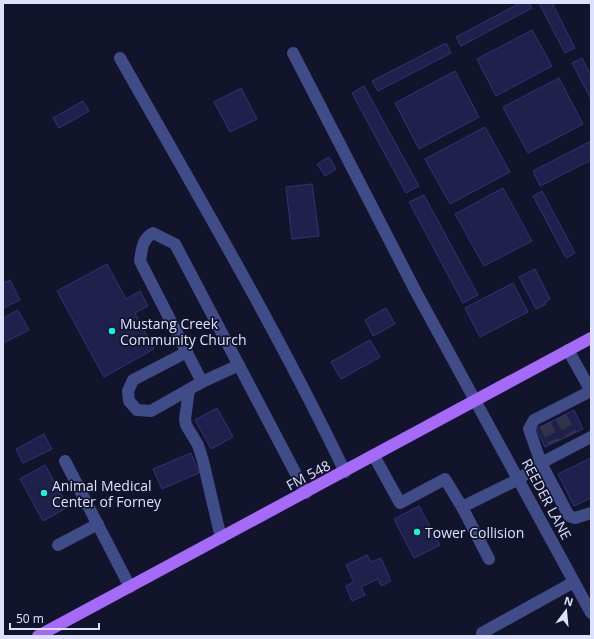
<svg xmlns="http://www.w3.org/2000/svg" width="594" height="639" font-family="'Open Sans',sans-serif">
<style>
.building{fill:#1f204c;stroke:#323377}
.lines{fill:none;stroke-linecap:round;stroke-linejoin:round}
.minor-tunnel{stroke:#31334b;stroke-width:12;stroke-dasharray:12 6;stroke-linecap:butt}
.minor{stroke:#404c88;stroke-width:12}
.major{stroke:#a56af9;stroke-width:12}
.poi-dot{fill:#12f6dc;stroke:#12142b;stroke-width:1.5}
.labels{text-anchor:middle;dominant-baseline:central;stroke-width:3.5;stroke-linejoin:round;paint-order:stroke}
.poi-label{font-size:14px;fill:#dee1fe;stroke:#12142b;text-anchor:start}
.street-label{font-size:14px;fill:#dee1fe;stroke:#12142b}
</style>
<rect width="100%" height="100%" fill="#12142b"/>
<g class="building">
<path d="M520,3H529L532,8L461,46L456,37Z"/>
<path d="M539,3H552L575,48L565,53Z"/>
<path d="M532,30L552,66L496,96L477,59Z"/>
<path d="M446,43L451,53L378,91L372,81Z"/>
<path d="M582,58L591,76V99L572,63Z"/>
<path d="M455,71L479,117L419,149L395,103Z"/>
<path d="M559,78L583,124L528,153L503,107Z"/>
<path d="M364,86L419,186L406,193L352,93Z"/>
<path d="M241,88L257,119L230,132L214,102Z"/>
<path d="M83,101L89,111L59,128L53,118Z"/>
<path d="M485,127L510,172L450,204L425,159Z"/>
<path d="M591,141V160L540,186L533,171Z"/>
<path d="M329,157L336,169L325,176L317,164Z"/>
<path d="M312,184L319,236L292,239L286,187Z"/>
<path d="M503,188L532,241L484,266L455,214Z"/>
<path d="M542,191L575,253L566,258L533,196Z"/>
<path d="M424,195L478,295L463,303L409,202Z"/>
<path d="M107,264L126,299L140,291L148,306L135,313L154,349L104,377L57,291Z"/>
<path d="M535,269L550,299L545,302L546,304L536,309L519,277Z"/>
<path d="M10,280L20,300L3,308V283Z"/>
<path d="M513,283L528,312L480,337L465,308Z"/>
<path d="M386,308L395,324L373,336L365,320Z"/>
<path d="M18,310L29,330L3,343V318Z"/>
<path d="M370,340L380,357L341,379L331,362Z"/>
<path d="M217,408L233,437L211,449L195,420Z"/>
<path d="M574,410L583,429L545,447L536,429Z"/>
<path d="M44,434L52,449L23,463L16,449Z"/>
<path d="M191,453L199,473L162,489L153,469Z"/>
<path d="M591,458V498L574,506L558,474Z"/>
<path d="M45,465L68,507L43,521L20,479Z"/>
<path d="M419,506L440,545L414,558L394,519Z"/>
<path d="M367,555L371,562L381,558L391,581L381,586L378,579L361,587L365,595L352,601L346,586L354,582L346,565Z"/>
</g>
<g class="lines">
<g class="minor-tunnel">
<path d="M561,417L571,435"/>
<path d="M545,424L554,443"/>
</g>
<g class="minor">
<path d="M293,53L416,292L591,613"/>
<path d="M120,58C197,194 277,330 345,472"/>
<path d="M187,352L133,380L128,391L129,401L137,410L151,411L202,382"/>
<path d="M239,365L202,382L140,261C142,249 142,239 153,233L175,244L306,493"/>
<path d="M189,390L185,419L186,425L198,445L203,461L221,538"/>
<path d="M591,437L541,463L569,516L575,518L591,513"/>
<path d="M374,456L400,503L445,479L462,507L519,479L541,463L529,429L534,420L591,391L568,350"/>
<path d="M65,461L130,587"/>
<path d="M462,507L489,559"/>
<path d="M58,545L98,524"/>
<path d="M482,633L574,582"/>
</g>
<path class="major" d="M38,636L591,338"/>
</g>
<g class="poi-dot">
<circle cx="112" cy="331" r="4"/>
<circle cx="44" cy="493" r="4"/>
<circle cx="417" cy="532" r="4"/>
</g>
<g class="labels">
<g class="poi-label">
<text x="120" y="323">Mustang Creek<tspan x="120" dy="16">Community Church</tspan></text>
<text x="52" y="485">Animal Medical<tspan x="52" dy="16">Center of Forney</tspan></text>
<text x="425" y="532">Tower Collision</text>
</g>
<g class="street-label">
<text transform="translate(308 475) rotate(-28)">FM 548</text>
<text transform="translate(547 499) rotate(62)">REEDER LANE</text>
</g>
</g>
<rect width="594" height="639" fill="none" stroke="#dee1fe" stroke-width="8"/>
<g transform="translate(566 611) rotate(16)" stroke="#12142b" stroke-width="3" paint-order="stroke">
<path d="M0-3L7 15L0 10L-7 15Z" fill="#dee1fe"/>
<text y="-6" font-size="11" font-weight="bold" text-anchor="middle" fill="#dee1fe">N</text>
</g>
<path d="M10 623v6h89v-6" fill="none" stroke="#dee1fe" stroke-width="2"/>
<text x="16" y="623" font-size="12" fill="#dee1fe" stroke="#12142b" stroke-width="3" paint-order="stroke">50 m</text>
</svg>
